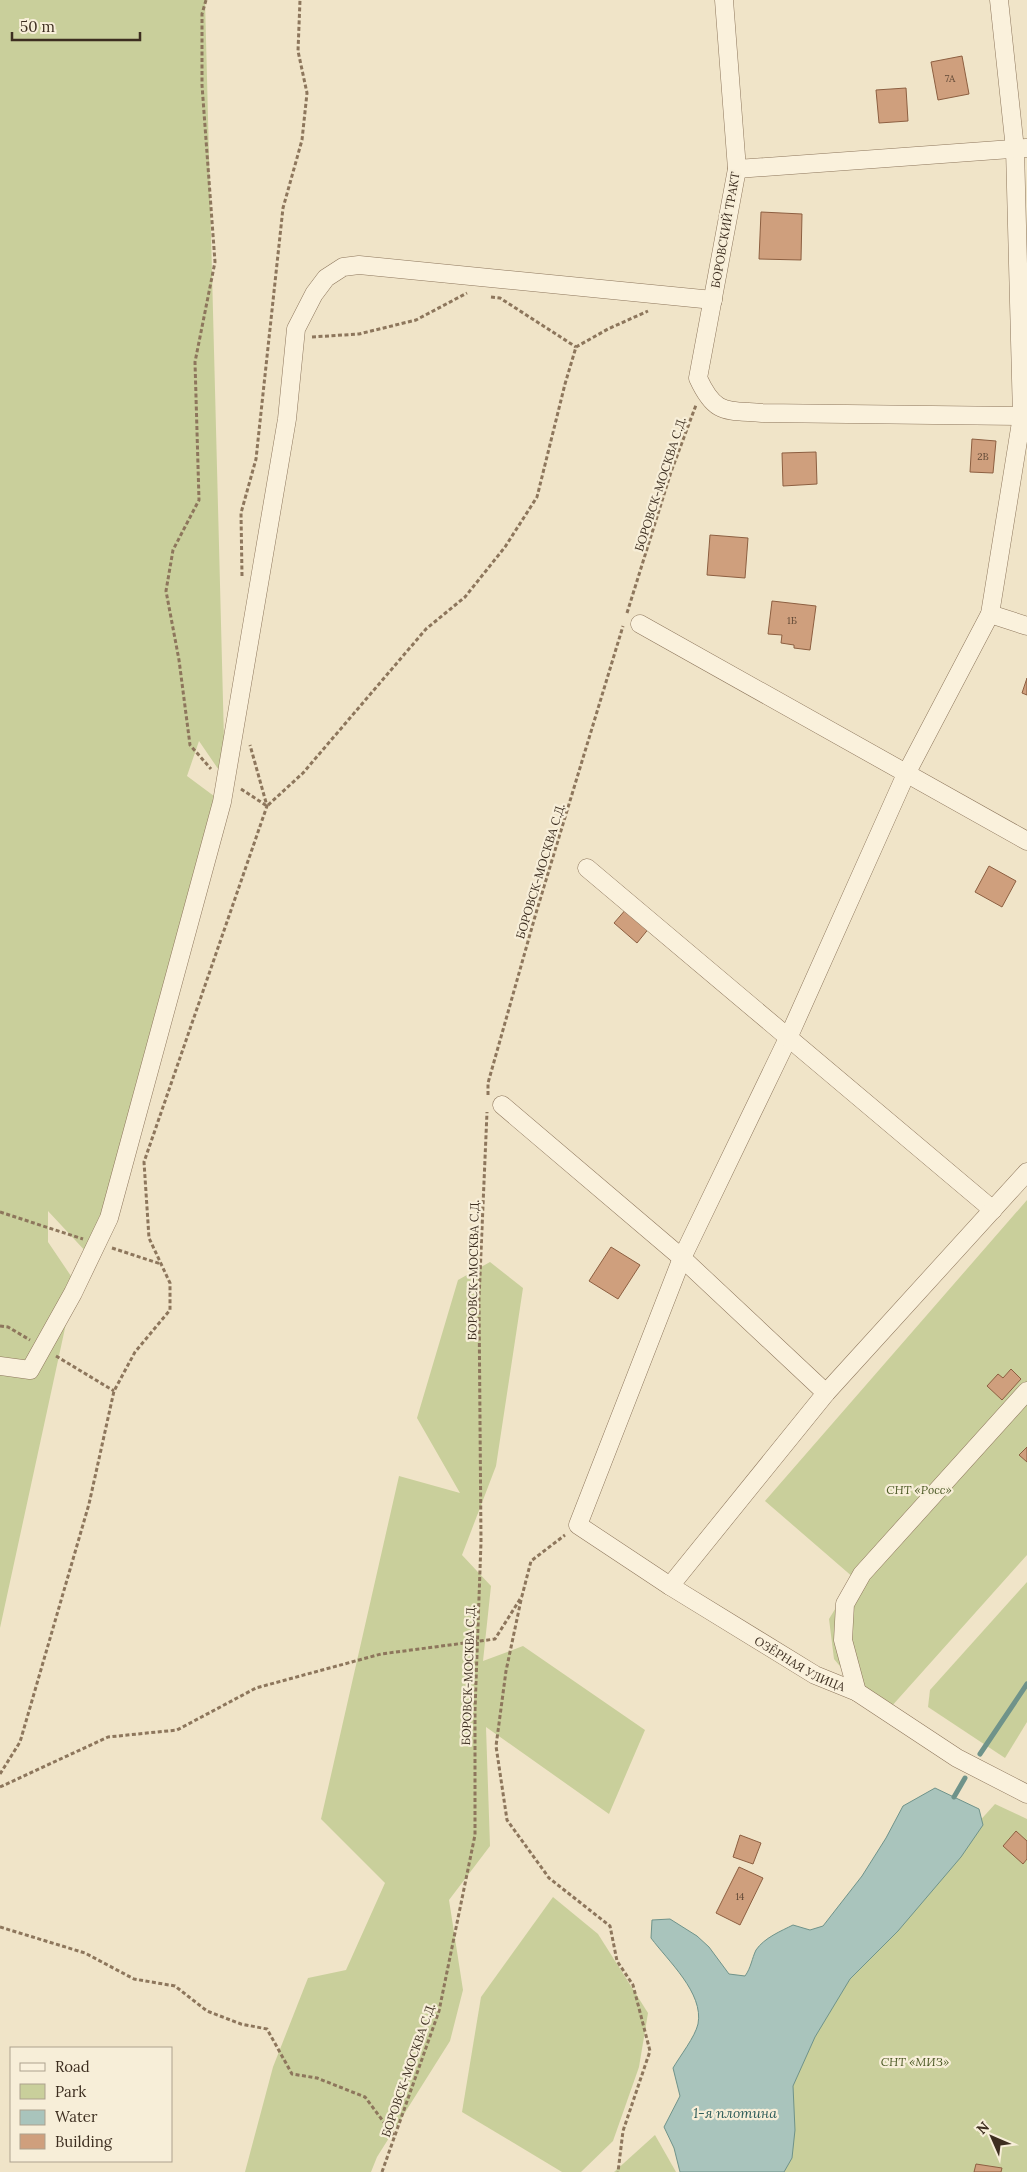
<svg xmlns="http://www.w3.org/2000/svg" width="1027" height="2172" font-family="Lora,serif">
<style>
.green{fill:#c9cf9b}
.water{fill:#a9c4bc;stroke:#6f938a}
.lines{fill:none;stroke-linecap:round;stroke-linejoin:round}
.stream{stroke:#6f938a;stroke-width:5}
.building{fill:#cf9f7d;stroke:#8d5f41}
.minor-casing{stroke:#8d765c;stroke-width:19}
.path{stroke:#8d765c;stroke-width:3;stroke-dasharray:4 2.5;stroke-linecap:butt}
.minor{stroke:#faf1dc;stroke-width:18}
.labels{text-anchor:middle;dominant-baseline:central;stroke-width:4.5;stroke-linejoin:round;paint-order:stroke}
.number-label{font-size:10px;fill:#624a37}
.street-label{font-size:12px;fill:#3d2e20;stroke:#f7eed8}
.park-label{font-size:12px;font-style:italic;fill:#4d5a26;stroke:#f7eed8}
.water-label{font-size:14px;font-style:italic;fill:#2f5d5a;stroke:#f7eed8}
</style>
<rect width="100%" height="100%" fill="#f0e4c8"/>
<g class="green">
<path d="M0,0H205L225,779L199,741L187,776L222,802L89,1255L48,1211V1242L75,1282L0,1628Z"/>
<path d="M1027,1200V1555L882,1717L834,1659L829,1619L854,1578L765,1501Z"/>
<path d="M490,1262L523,1288L496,1466L462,1555L491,1586L483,1661L523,1646L645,1730L609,1814L486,1727L490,1846L449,1900L463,1990L450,2041L377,2157L371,2172H245L273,2067L308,1978L346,1970L385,1883L321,1819L399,1476L460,1493L417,1418L458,1280Z"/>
<path d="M1027,1582V1722L1005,1758L928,1707L930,1690Z"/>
<path d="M995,1804L1027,1819V2172H784L779,2153L796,2041L900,1909Z"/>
<path d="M553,1897L598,1934L648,2013L639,2067L613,2141L581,2172H562L462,2112L481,1997Z"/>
<path d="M655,2135L676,2172H614Z"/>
</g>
<path class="water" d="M935,1788L979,1809L983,1825L961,1857L898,1931L850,1979L815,2037L793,2086L795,2130L792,2158L784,2172H680L674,2148L664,2127L680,2096L673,2068C680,2056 695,2037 698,2024C704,1993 668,1961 651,1938L652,1920L670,1919L697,1936L709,1947L729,1974L745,1976C751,1968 752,1958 756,1950C764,1938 781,1931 793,1925L810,1930L823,1926L862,1876L886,1838L903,1806Z"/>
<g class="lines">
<g class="stream">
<path d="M980,1754L1027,1684"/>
<path d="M954,1797L965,1778"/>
</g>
</g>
<g class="building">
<path d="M962,56L969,94L938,100L931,62Z"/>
<path d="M906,88L908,121L879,123L876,90Z"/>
<path d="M761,212L802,214L801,260L759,259Z"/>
<path d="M972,439L996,441L993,473L970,472Z"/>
<path d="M816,452L817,484L783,486L782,453Z"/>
<path d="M710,535L748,538L745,578L707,575Z"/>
<path d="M772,601L816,606L810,650L794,648V645L781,643L782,635L768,634Z"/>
<path d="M1027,678V695L1022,693Z"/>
<path d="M989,866L1016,881L1002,907L975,892Z"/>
<path d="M627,908L650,927L637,943L614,923Z"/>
<path d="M611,1247L640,1265L618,1299L589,1281Z"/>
<path d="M1011,1369L1021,1379L1002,1400L987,1386L998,1374L1003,1378Z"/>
<path d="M1027,1447V1462L1019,1455Z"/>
<path d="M1016,1831L1027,1841V1859L1023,1864L1003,1846Z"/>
<path d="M740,1835L761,1843L753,1864L733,1857Z"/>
<path d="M739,1867L763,1878L740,1925L716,1913Z"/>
<path d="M976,2164L1002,2168L1001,2172H974Z"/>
</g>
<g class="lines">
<defs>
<g id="minor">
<path d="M724,0L737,169L698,378C715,415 725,410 762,413L1027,416"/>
<path id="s1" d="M999,0L1015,149L1022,416L990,614L906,774L789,1036L682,1258L578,1525L670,1586L815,1675L857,1692L957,1758L1027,1794"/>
<path d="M737,169L1026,148"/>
<path d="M990,614L1027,626"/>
<path d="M640,624L1027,841"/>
<path d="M587,868L993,1210"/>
<path d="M502,1105L682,1258L826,1393"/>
<path d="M0,1366L30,1370L73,1293L109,1218L222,802L287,419L296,329L314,294L326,278L343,267L359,265L713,300"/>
<path d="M670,1586L826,1393L1027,1172"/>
<path d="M857,1692L843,1640L845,1604L862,1574L1027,1391"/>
</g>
</defs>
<use href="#minor" class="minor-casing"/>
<g class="path">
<path d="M206,0L202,14V85L215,262L195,362L199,500L173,550L166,591L179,660L190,745L211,769"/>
<path d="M491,297L500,298L576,347"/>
<path d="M312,337L359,334L416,320L467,293"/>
<path d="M242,576L241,513L256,459L283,208L302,140L307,93L298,51L300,0"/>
<path d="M627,613L671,472L696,405"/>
<path d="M241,789L267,806L303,773L426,629L465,597L505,547L537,497L565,384L576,347L608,329L648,311"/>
<path d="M488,1095V1083L536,913L623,626"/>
<path d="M0,1212L83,1239"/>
<path d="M112,1248L161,1264"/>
<path d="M0,1326L8,1327L30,1340"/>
<path d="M56,1356L114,1391"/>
<path d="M521,1600L506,1671L496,1746L507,1820L549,1878L610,1926L617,1961L633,1985L650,2051L623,2131L618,2172"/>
<path d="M0,1774L20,1742L89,1504L114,1391L135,1352L170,1310V1283L149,1238L144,1162L267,806L250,745"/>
<path d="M0,1787L108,1737L177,1730L256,1688L381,1654L495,1639L522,1596L531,1561L565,1535"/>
<path d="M0,1927L85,1953L134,1979L175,1986L207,2011L241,2024L267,2029L292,2074L317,2078L365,2097L395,2137"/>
<path d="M382,2172L439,2011L475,1835V1710L481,1542L479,1299L487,1112"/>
</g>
<use href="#minor" class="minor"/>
</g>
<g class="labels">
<g class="number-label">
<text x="950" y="78">7А</text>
<text x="983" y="456">2В</text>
<text x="792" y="620">1Б</text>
<text x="740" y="1896">14</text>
</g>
<g class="street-label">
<text transform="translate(725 230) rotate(-80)">БОРОВСКИЙ ТРАКТ</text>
<text transform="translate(660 484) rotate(-72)">БОРОВСК-МОСКВА С.Д.</text>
<text transform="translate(540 871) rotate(-73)">БОРОВСК-МОСКВА С.Д.</text>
<text transform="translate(473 1270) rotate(-89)">БОРОВСК-МОСКВА С.Д.</text>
<text stroke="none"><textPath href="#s1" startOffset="1880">ОЗЁРНАЯ УЛИЦА</textPath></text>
<text transform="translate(468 1675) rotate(-88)">БОРОВСК-МОСКВА С.Д.</text>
<text transform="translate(408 2070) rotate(-71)">БОРОВСК-МОСКВА С.Д.</text>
</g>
<g class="park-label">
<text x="919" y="1489">СНТ «Росс»</text>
<text x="915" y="2061">СНТ «МИЗ»</text>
</g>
<g class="water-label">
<text x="735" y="2113">1-я плотина</text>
</g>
</g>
<rect x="10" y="2047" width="162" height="115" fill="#f7eed8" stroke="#ada18e"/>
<rect x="20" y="2063" width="25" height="8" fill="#faf1dc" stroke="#ada18e"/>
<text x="55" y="2072" font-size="15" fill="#3d2e20">Road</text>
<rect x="20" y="2084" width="25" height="15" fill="#c9cf9b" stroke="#ada18e"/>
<text x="55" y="2097" font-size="15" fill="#3d2e20">Park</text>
<rect x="20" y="2110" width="25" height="15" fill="#a9c4bc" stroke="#ada18e"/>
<text x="55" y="2122" font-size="15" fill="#3d2e20">Water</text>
<rect x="20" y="2134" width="25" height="15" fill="#cf9f7d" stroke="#ada18e"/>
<text x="55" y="2147" font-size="15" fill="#3d2e20">Building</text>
<g transform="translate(992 2137) rotate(315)" stroke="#f7eed8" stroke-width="4" paint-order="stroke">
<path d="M0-4L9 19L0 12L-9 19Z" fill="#3d2e20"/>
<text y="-8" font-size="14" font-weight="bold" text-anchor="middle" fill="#3d2e20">N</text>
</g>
<path d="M12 32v8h128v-8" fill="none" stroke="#3d2e20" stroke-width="2.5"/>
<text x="20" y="32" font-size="15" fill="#3d2e20" stroke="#f7eed8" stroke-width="4" paint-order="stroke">50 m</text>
</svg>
